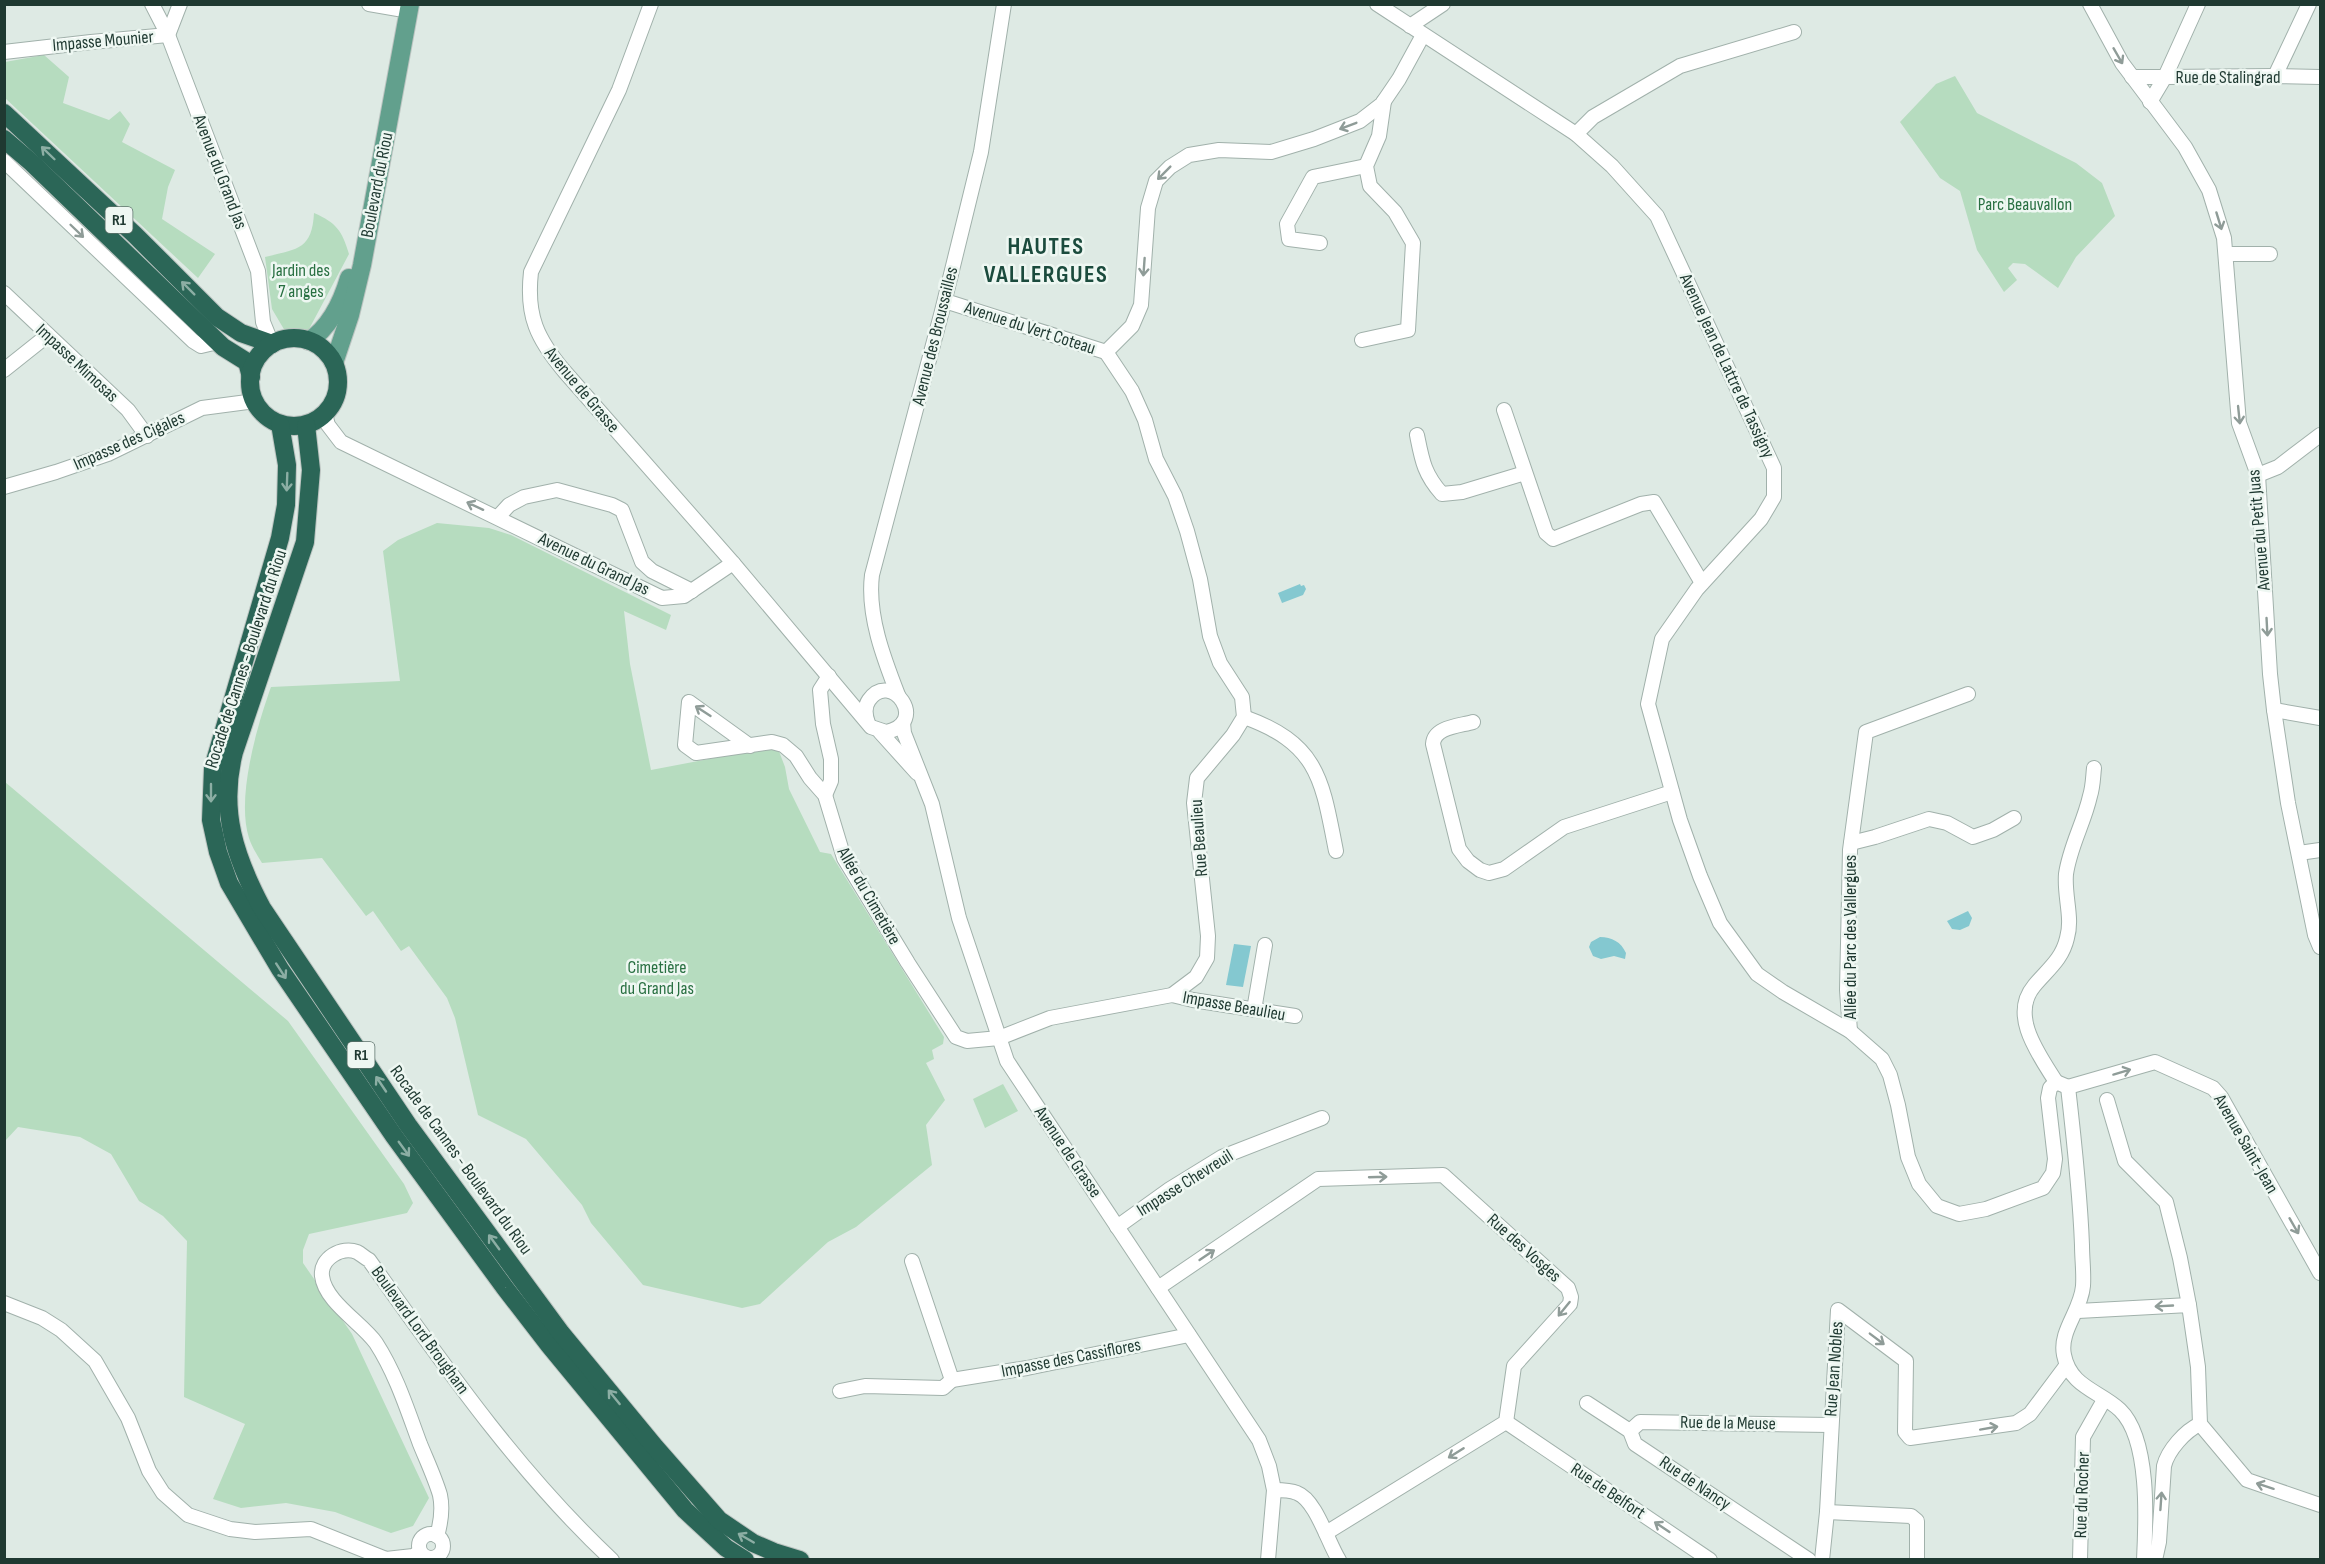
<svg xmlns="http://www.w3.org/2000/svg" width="2325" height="1564" font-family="'Sofia Sans Condensed',sans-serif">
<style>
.green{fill:#b6dcbf}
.water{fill:#84c8d0}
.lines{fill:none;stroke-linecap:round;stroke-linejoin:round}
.minor-casing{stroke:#a1b1ab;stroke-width:16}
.major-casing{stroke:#bcc4c1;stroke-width:20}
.highway-casing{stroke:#bcc4c1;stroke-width:20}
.minor{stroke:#fff;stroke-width:14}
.major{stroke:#62a08d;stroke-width:18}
.highway{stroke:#2b6657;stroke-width:18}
.oneway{stroke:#8f9c98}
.oneway2{stroke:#8caea4}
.labels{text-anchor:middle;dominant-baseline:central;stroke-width:5;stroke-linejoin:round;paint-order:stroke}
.shield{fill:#eef7f2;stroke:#5d726b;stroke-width:1.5}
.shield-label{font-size:16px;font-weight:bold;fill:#1f3931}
.street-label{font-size:18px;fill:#1f3931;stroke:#eef7f2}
.park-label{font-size:18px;fill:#297042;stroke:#eef7f2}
.district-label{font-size:24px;font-weight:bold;letter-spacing:1.5px;fill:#1b4b3d;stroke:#eef7f2}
</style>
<rect width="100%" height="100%" fill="#deeae4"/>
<g class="green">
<path d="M44,55L69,77L63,103L109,120L120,111L130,124L122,142L175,170L168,187L162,219L215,254L198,278L5,98V62Z"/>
<path d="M1955,76L1977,113L2076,163L2102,183L2115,216L2076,257L2058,288L2025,264L2013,263L2008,268L2017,280L2004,292L1977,250L1960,191L1940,178L1900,122L1936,84Z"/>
<path d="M314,213C337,223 342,231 349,254L308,331H285L272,309L265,257C297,249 312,250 314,213Z"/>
<path d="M437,523L489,528L511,535L671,615L666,630L624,611L630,664L651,770L777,746L785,767L789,789L820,852L831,854L944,1037L943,1044L932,1050L934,1059L926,1063L945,1100L926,1125L932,1165L856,1227L828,1242L760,1304L742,1308L643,1285L591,1223L582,1205L526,1139L478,1115L455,1018L447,998L409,946L401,951L373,911L366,916L322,858L262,863C257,855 252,847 249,838C236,798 257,726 271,687L400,681L383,551L398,540Z"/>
<path d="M5,782L288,1021L404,1184L413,1203L407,1213L309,1234L303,1250V1263L352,1334L429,1498L413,1526L391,1533L335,1512L286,1503L241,1508L213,1499L245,1424L184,1397L187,1241L163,1216L139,1201L111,1154L80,1137L18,1127L5,1141Z"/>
<path d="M1003,1084L1018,1111L985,1128L973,1099Z"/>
</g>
<g class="water">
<path d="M1300,584L1301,586L1304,585L1306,589L1303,595L1282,603L1278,593Z"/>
<path d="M1968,911L1972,918L1969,926L1960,930L1952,929L1947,921Z"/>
<path d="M1600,937C1612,937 1621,942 1626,953L1625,959L1614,956L1601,959L1593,956L1589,947L1591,942Z"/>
<path d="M1234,944L1251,946L1243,987L1226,985Z"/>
</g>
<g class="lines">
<defs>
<g id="minor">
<path d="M152,4L168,35L258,271L263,322L272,344"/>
<path d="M369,4L398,9"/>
<path d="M651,4L619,90L531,272C526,316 537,339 565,372L733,563L871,727L886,732C930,723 891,669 869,700C864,707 865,715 868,723"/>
<path d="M1377,4L1576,134L1612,166L1657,216L1774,468V497L1761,519L1697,589L1662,639L1648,704L1680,820L1700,876L1720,923L1757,974L1783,992L1850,1031L1882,1059L1890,1075L1898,1105L1908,1157L1919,1184L1937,1206L1959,1214L1986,1209L2043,1188L2053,1173L2055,1159L2048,1098L2050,1088L2056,1082L2068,1087"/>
<path d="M2090,4L2122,63L2185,147L2209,190L2224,238L2239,423L2258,475L2270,674L2274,710L2288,803L2315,935L2320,947"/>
<path d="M1410,26L1443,4"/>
<path d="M4,52L91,42L168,35L180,4"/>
<path d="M2275,76L2309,4"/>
<path d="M2132,77H2165L2198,4"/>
<path d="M2150,102L2165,77L2275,76L2320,77"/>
<path d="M1576,134L1593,117L1680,66L1794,32"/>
<path d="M4,161L193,341L201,346L218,342"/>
<path d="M1320,243L1289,239L1287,224L1313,177L1366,166"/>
<path d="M2226,254H2270"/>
<path d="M4,293L128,410L147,436"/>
<path d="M945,301L1106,352"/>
<path d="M1362,340L1408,330L1413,243L1395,212L1370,186L1366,166L1379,136L1384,101"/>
<path d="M1106,352L1132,326L1141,305L1148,208L1156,181L1170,167L1189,155L1219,150L1271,152L1314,139L1360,121L1382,104L1399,79L1423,35"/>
<path d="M4,370L48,335"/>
<path d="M1504,410L1546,533L1553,539L1641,504L1654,502L1702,583"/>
<path d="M325,414L328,425L341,442L662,598L684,596L733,563"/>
<path d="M1417,435C1422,460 1424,474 1442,494L1462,492L1525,473"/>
<path d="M2258,475L2278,467L2320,435"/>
<path d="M4,487L56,472L108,454L202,408L255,401"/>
<path d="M498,517L509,505L524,497L557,490L612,505L622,510L642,562L652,571L692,591"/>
<path d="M898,695C884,659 867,615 872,575L942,311L981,152L1004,4"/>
<path d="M2274,710L2320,718"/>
<path d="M1244,717C1319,744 1322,780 1336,851"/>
<path d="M1473,722C1459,726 1434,727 1433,744L1459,849L1468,861L1480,870L1489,873L1504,869L1564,827L1672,792"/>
<path d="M903,723L904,733L932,804L959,918L1007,1061L1259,1440L1269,1466L1274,1490L1268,1560"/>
<path d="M880,732L917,773"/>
<path d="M750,746L689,702L685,745L696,753L772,742L783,745L796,756L810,778L825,795L844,858L908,963L956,1037L967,1041L999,1038L1050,1018L1172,995L1196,977L1207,958L1208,936L1194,803L1197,778L1233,735L1244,717L1242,697L1220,663L1210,636L1200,579L1187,531L1175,496L1156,459L1145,420L1132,391L1106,352"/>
<path d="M825,795L831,781V759L823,724L820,690L829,676"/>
<path d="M1851,843L1875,837L1929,819L1947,823L1973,837L1993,830L2014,818"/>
<path d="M2299,853L2320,850"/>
<path d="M1172,995L1193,1000L1295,1016"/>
<path d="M1254,1010L1265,945"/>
<path d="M1850,1031L1847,990L1850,850L1866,732L1968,694"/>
<path d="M2056,1082C2040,1056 2009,1016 2034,986C2047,970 2062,960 2067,938C2073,918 2064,896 2066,874C2070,846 2084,823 2090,796C2093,787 2093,777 2094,768"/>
<path d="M2068,1087C2074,1139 2080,1192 2082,1245C2082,1259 2084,1273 2083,1286C2081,1311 2059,1331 2064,1355C2070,1387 2100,1391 2120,1410C2150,1439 2146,1520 2144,1560"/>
<path d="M2068,1087L2155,1062L2213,1088L2221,1097L2320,1273"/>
<path d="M2107,1100L2125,1161L2166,1202L2180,1258L2189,1305"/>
<path d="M1117,1227L1170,1189L1222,1157L1322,1118"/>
<path d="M912,1261L952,1380L1027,1368L1189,1335"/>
<path d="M1158,1288L1318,1179L1443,1175L1568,1288L1571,1297L1570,1304L1514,1366L1506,1422L1326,1533"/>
<path d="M4,1303L42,1318L61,1330L95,1361L128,1418L149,1471L163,1493L188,1515L230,1529L255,1532L311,1529L386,1559L413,1556L420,1552"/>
<path d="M2078,1311L2189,1305L2198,1367L2200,1424L2247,1480L2320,1505"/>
<path d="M840,1391L865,1386L943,1388L952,1380"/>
<path d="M1587,1403L1630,1431L1635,1444L1809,1560"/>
<path d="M1506,1422L1710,1560"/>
<path d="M1630,1431L1640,1422L1830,1425"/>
<path d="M1274,1490C1281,1490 1290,1490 1297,1493C1316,1500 1328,1543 1339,1560"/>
<path d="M1827,1512L1911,1516L1917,1521V1560"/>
<circle cx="431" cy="1546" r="12"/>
<path d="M437,1536C441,1522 443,1509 440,1495C435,1478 427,1461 420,1444C407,1409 396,1374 376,1343C362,1323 325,1302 322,1276C320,1258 342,1246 357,1252C361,1254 365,1258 369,1260C443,1364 518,1472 612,1560"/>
<path d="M1822,1560L1827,1512L1838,1310L1906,1361L1905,1432L1910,1438L2016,1423L2030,1414L2066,1366"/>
<path d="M2080,1560L2083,1437L2104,1400"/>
<path d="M2155,1560L2159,1542L2164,1466C2168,1450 2185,1431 2200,1424"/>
</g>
<g id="major">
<path d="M309,341C331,326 342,302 349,278"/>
<path d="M334,363L350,315L362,265L410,4"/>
</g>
<g id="highway">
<path d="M4,113L135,235L217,317L241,333L272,344"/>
<path d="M4,139L32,163L223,347L247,362L251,377"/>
<circle cx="294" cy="382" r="44"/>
<path d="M280,424L287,465L286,505L280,538L213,768L211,820L218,852L229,883L280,969L394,1136L505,1288L549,1345L685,1510L726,1548L745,1560"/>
<path d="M306,425L311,470L305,542L234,752C219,811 235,857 262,908L408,1125L561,1333L655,1447L719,1520L753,1543L774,1552L800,1560"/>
</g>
</defs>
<use href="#minor" class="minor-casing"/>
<use href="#major" class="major-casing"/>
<use href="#highway" class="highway-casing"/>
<use href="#minor" class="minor"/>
<use href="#major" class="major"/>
<use href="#highway" class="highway"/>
</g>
<defs><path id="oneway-shaft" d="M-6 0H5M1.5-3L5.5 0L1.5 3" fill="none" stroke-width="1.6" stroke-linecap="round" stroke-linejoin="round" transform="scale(1.5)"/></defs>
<g class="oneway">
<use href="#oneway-shaft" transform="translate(2118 56) rotate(60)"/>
<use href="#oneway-shaft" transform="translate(1348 126) rotate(159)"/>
<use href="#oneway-shaft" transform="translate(1164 173) rotate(135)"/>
<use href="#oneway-shaft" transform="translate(2219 221) rotate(73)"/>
<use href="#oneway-shaft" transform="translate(77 231) rotate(44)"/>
<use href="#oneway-shaft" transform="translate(1144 267) rotate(94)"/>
<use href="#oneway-shaft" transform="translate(2239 415) rotate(84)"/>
<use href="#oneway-shaft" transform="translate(475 506) rotate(-155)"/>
<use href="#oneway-shaft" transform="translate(2267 627) rotate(87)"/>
<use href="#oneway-shaft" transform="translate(703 711) rotate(-147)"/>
<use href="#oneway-shaft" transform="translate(2122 1072) rotate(-17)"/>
<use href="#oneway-shaft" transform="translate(1378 1177) rotate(-2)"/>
<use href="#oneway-shaft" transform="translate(2294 1226) rotate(60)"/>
<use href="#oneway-shaft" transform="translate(1207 1255) rotate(-34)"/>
<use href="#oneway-shaft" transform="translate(2164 1306) rotate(177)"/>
<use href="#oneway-shaft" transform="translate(1564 1309) rotate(129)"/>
<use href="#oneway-shaft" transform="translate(1877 1339) rotate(37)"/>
<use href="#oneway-shaft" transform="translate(1989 1428) rotate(-10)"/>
<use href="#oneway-shaft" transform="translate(1456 1453) rotate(148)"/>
<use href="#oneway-shaft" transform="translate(2265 1486) rotate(-162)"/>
<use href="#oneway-shaft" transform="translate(2161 1501) rotate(-86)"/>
<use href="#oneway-shaft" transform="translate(1662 1527) rotate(-146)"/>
</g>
<g class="oneway2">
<use href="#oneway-shaft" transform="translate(48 153) rotate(-136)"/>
<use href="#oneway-shaft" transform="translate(188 288) rotate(-135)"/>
<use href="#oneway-shaft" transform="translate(287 482) rotate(92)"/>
<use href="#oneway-shaft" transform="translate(211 793) rotate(90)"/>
<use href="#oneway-shaft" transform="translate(281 971) rotate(57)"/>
<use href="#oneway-shaft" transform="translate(381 1084) rotate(-124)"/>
<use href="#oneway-shaft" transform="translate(404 1149) rotate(54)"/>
<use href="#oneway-shaft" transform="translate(494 1242) rotate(-126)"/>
<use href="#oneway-shaft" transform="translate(614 1397) rotate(-129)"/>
<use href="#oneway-shaft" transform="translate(746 1538) rotate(-150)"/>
</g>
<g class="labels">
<g class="shield">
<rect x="105.5" y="207" width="27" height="26" rx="4.5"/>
<rect x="347.5" y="1042" width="27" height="26" rx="4.5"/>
</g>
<g class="shield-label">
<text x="119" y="220">R1</text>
<text x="361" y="1055">R1</text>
</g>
<g class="street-label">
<text transform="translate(103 41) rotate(-5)">Impasse Mounier</text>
<text x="2228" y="77">Rue de Stalingrad</text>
<text transform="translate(220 172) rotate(69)">Avenue du Grand Jas</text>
<text transform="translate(377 185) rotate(-79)">Boulevard du Riou</text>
<text transform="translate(1030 328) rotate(18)">Avenue du Vert Coteau</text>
<text transform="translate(935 336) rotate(-76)">Avenue des Broussailles</text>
<text transform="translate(77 363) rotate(43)">Impasse Mimosas</text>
<text transform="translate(1727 366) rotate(65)">Avenue Jean de Lattre de Tassigny</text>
<text transform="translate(582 390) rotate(50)">Avenue de Grasse</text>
<text transform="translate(129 441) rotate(-24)">Impasse des Cigales</text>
<text transform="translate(2259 530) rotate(-95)">Avenue du Petit Juas</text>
<text transform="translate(594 564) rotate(26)">Avenue du Grand Jas</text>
<text transform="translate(246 659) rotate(-72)">Rocade de Cannes - Boulevard du Riou</text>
<text transform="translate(1199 838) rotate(-94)">Rue Beaulieu</text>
<text transform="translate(869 896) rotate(60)">Allée du Cimetière</text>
<text transform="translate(1850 937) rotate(-90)">Allée du Parc des Vallergues</text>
<text transform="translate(1234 1006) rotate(10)">Impasse Beaulieu</text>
<text transform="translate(2246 1144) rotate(60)">Avenue Saint-Jean</text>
<text transform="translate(1068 1152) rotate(56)">Avenue de Grasse</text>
<text transform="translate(461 1160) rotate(54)">Rocade de Cannes - Boulevard du Riou</text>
<text transform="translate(1185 1183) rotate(-32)">Impasse Chevreuil</text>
<text transform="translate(1524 1248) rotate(42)">Rue des Vosges</text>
<text transform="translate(420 1330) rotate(54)">Boulevard Lord Brougham</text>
<text transform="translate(1071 1358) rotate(-11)">Impasse des Cassiflores</text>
<text transform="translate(1834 1369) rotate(-86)">Rue Jean Nobles</text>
<text transform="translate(1728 1423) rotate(1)">Rue de la Meuse</text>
<text transform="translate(1695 1483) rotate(34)">Rue de Nancy</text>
<text transform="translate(1608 1491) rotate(34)">Rue de Belfort</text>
<text transform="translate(2082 1495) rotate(-88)">Rue du Rocher</text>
</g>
<g class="park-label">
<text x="2025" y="204">Parc Beauvallon</text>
<text x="301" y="270">Jardin des<tspan x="301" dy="21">7 anges</tspan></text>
<text x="657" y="967">Cimetière<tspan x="657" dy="21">du Grand Jas</tspan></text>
</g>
<g class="district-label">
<text x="1046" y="246">HAUTES<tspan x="1046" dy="28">VALLERGUES</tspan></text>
</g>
</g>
<rect width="2325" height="1564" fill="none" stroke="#1f3931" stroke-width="12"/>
</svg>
